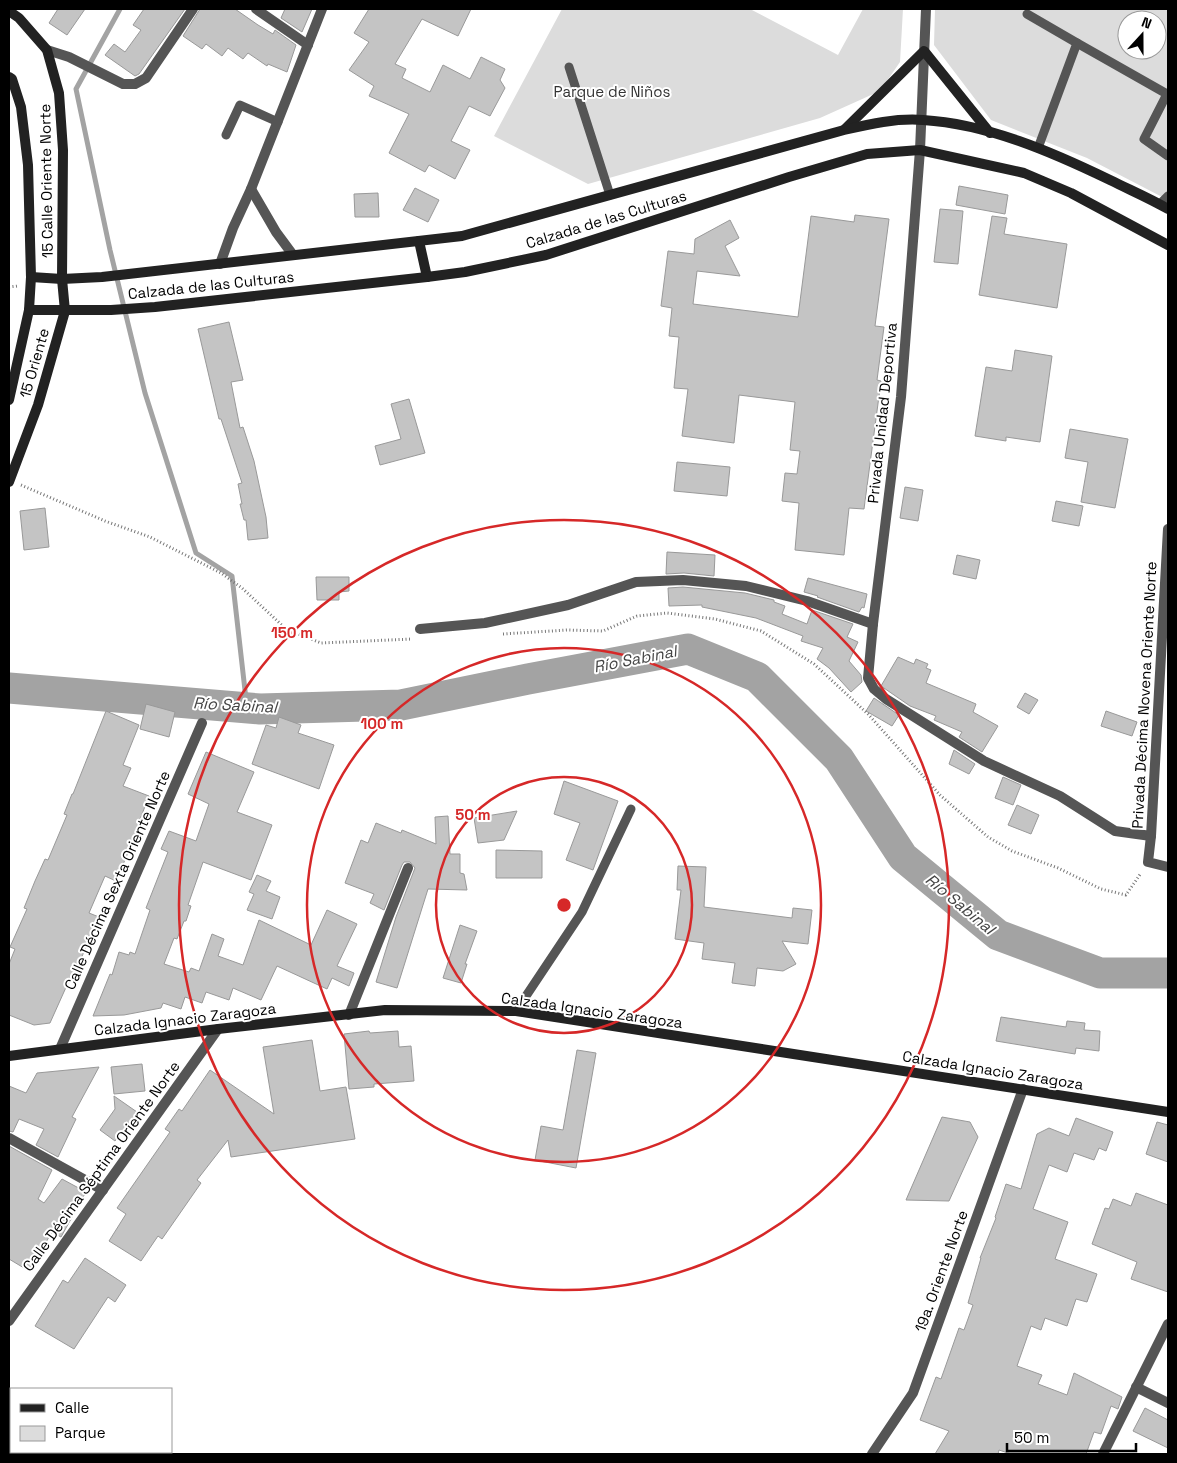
<svg xmlns="http://www.w3.org/2000/svg" width="1177" height="1463" font-family="'Space Grotesk',sans-serif">
<style>
.green{fill:#dcdcdc;fill-rule:evenodd}
.lines{fill:none;stroke-linecap:round;stroke-linejoin:round}
.stream{stroke:#a3a3a3;stroke-width:5}
.river{stroke:#a3a3a3;stroke-width:31}
.building{fill:#c4c4c4;stroke:#999}
.path{stroke:#777;stroke-width:3;stroke-dasharray:1 2.5;stroke-linecap:butt}
.lane{stroke:#555;stroke-width:9}
.street{stroke:#555;stroke-width:10}
.secondary{stroke:#222;stroke-width:10}
.ring{fill:none;stroke:#d62828;stroke-width:2.5}
.labels{text-anchor:middle;dominant-baseline:central;stroke-width:4;stroke-linejoin:round;paint-order:stroke}
.park-label{font-size:15px;fill:#333;stroke:#fff}
.street-label{font-size:15px;fill:#000;stroke:#fff}
.water-label{font-size:16px;font-style:italic;fill:#444;stroke:#fff}
.centre{fill:#d62828;stroke:#fff;stroke-width:2.5}
.ring-label{font-size:15px;text-anchor:middle;font-weight:bold;fill:#d62828;stroke:#fff;stroke-width:4;stroke-linejoin:round;paint-order:stroke}
</style>
<rect width="100%" height="100%" fill="#fff"/>
<g class="green">
<path d="M562,9H750L838,55L863,9H903L900,62L880,91L820,118L588,184L494,136Z"/>
<path d="M935,9H1168V200L1087,158L991,120L934,45ZM1127,20H1157V50H1127Z"/>
</g>
<g class="lines">
<path class="stream" d="M120,9L76,89L110,250L145,393L196,553L232,576L247,708"/>
<path class="river" d="M9,688L260,709L401,705L528,679L688,649L757,677L839,759L903,857L998,935L1100,973H1168"/>
</g>
<g class="building">
<path d="M58,9H85L67,35L49,23Z"/>
<path d="M144,9H185L139,74L135,76L105,55L114,44L125,52L141,30L133,25Z"/>
<path d="M200,9H235L258,25L273,34L275,30L296,45L287,72L268,64L267,66L248,53L243,59L228,48L222,56L206,44L202,49L183,36Z"/>
<path d="M285,9H312L302,32L281,18Z"/>
<path d="M369,9H471L458,36L422,19L395,64L406,69L402,78L430,92L443,65L470,79L481,57L505,69L500,80L505,88L490,116L469,106L451,141L470,150L455,179L429,165L425,172L389,153L409,114L369,96L374,86L349,70L369,42L354,33Z"/>
<path d="M959,186L1008,195L1005,214L956,205Z"/>
<path d="M415,188L439,200L428,222L403,210Z"/>
<path d="M378,193L379,217H355L354,194Z"/>
<path d="M940,209L963,211L958,264L934,262Z"/>
<path d="M855,215L889,219L875,326L884,327L877,380L881,381L864,509L849,508L844,555L795,550L799,503L782,501L785,473L797,474L800,451L790,450L795,402L739,395L734,443L682,436L688,389L674,388L679,337L669,336L672,308L661,306L668,251L694,254L695,239L730,220L739,238L725,246L740,276L697,271L693,304L798,317L811,216L854,222Z"/>
<path d="M992,216L1007,218L1004,234L1067,244L1057,308L979,295Z"/>
<path d="M229,322L243,380L231,382L240,428L243,427L254,461L266,517L268,538L248,540L246,520H244L240,504H242L238,484L242,483L221,419H219L198,329Z"/>
<path d="M1015,350L1052,356L1040,442L1006,437V441L975,436L986,367L1012,371Z"/>
<path d="M409,399L425,453L380,465L375,446L401,439L391,404Z"/>
<path d="M1070,429L1128,439L1115,508L1081,502L1088,462L1065,458Z"/>
<path d="M677,462L730,467L727,496L674,491Z"/>
<path d="M905,487L923,490L918,521L900,518Z"/>
<path d="M1056,501L1083,506L1079,526L1052,521Z"/>
<path d="M45,508L49,547L24,550L20,511Z"/>
<path d="M667,552L715,555L714,576L684,573L666,574Z"/>
<path d="M957,555L980,560L976,579L953,574Z"/>
<path d="M316,577H349V591L339,592V600H317Z"/>
<path d="M808,578L867,594L864,608L862,607L859,612L817,597L818,596L804,592Z"/>
<path d="M683,587L745,593L774,600V602L785,606L782,614L807,624L812,610L853,624L847,637L858,642L849,661L861,675L862,682L851,692L829,668L817,659L823,648L801,641L803,636L756,618L702,607V605L669,606L668,588Z"/>
<path d="M898,657L914,664L916,659L928,664L926,668L931,670L926,683L976,704L973,712L998,726L982,752L959,737L962,732L934,720L936,716L910,706L881,686Z"/>
<path d="M1025,693L1038,700L1029,714L1017,707Z"/>
<path d="M874,698L899,715L892,726L866,711Z"/>
<path d="M146,704L175,712L169,737L140,729Z"/>
<path d="M106,711L139,725L123,765L131,768L123,786L149,796L139,822H141L116,881L105,876L89,913L99,917L74,975L72,974L50,1023L34,1025L9,1015V964L15,949L10,947L27,909L24,908L35,881L45,859L48,860L67,815L64,814L72,794H73Z"/>
<path d="M1106,711L1137,722L1132,736L1101,726Z"/>
<path d="M279,717L301,725L298,733L334,745L319,789L252,764L266,725L276,728Z"/>
<path d="M954,750L975,764L969,774L949,764Z"/>
<path d="M206,752L254,772L237,812L272,825L251,880L203,862L188,905L191,906L186,921H184L177,939L174,938L164,964L189,972L191,968L199,971L212,934L224,939L218,956L243,965L259,920L311,945L327,910L357,924L337,966L354,973L349,986L332,978L327,989L277,966L261,1000L233,988L229,1000L206,992L202,1003L185,997L181,1009L163,1003L161,1008L124,1015L93,1016L110,974L112,975L119,952L129,955L130,952L135,954L150,910L146,908L168,852L161,849L169,831L196,841L209,804L188,794Z"/>
<path d="M1003,777L1021,785L1013,805L995,798Z"/>
<path d="M564,781L618,801L593,870L566,860L580,823L554,814Z"/>
<path d="M1017,805L1039,815L1031,834L1008,825Z"/>
<path d="M517,811L504,840L478,843L474,818Z"/>
<path d="M448,816L450,854H460V873L464,874L467,890L428,889L397,988L376,982L396,917L415,868L410,862H404L402,865L384,910L370,903L374,894L345,883L361,840L368,843L376,823L401,833L402,830L436,844L435,817Z"/>
<path d="M496,850L542,851V878H496Z"/>
<path d="M678,866L706,867L704,907L792,918L793,908L812,910L808,944L782,941L796,964L783,971L757,968L755,986L732,983L735,963L702,959L704,943L675,939L681,890H677Z"/>
<path d="M257,875L271,881L266,891L280,897L272,919L247,910L254,894L249,892Z"/>
<path d="M460,925L477,931L465,964H467L461,983L443,978Z"/>
<path d="M1001,1017L1066,1027L1067,1021L1085,1023L1084,1030L1100,1031L1099,1051L1076,1048L1075,1054L996,1041Z"/>
<path d="M369,1031L370,1033L398,1031L399,1047L411,1046L414,1081L374,1084V1087L349,1089L344,1034Z"/>
<path d="M312,1040L320,1091L346,1087L355,1139L231,1157L228,1140L197,1180L201,1183L162,1239L158,1236L141,1261L109,1241L126,1214L117,1208L170,1132L165,1129L179,1109L182,1111L210,1070L274,1114L263,1047Z"/>
<path d="M577,1050L596,1053L576,1168L535,1160L541,1126L563,1130Z"/>
<path d="M142,1064L145,1091L114,1094L111,1067Z"/>
<path d="M99,1067L72,1117L76,1119L58,1157L36,1145L44,1129L19,1119L13,1132L9,1131V1086L26,1093L37,1073Z"/>
<path d="M114,1096L137,1112L115,1141L100,1130L115,1109Z"/>
<path d="M942,1117L970,1122L978,1137L949,1201L906,1200Z"/>
<path d="M1076,1118L1113,1132L1106,1151L1099,1148L1094,1160L1074,1153L1067,1172L1049,1165L1033,1209L1068,1222L1055,1259L1097,1274L1087,1302L1076,1299L1067,1326L1045,1318L1041,1330L1031,1326L1017,1366L1042,1375L1038,1384L1067,1395L1074,1373L1122,1397L1118,1409L1111,1406L1101,1434L1094,1432L1086,1454H1011L999,1450L998,1454H935L949,1431L920,1420L936,1377L941,1379L959,1328L964,1330L973,1305L968,1303L981,1258H980L996,1218L995,1217L1006,1184L1021,1189L1037,1134L1049,1128L1069,1136Z"/>
<path d="M1157,1122L1168,1125V1162L1146,1154Z"/>
<path d="M9,1146L52,1170L38,1199L44,1203L62,1179L86,1192L61,1237L52,1232L29,1271L9,1259Z"/>
<path d="M1136,1193L1168,1205V1292L1131,1279L1137,1262L1092,1244L1105,1208L1109,1209L1113,1199L1131,1206Z"/>
<path d="M85,1258L126,1285L115,1302L108,1297L74,1349L35,1326L63,1280L68,1283Z"/>
<path d="M1145,1408L1168,1420V1448L1133,1431Z"/>
</g>
<g class="lines">
<g class="path">
<path d="M9,287L18,286"/>
<path d="M21,485L105,521L150,537L221,573L242,588L286,629L321,643L412,639"/>
<path d="M503,634L567,630L603,631L637,616L667,613L715,619L761,631L814,664L868,714L940,795L988,837L1012,851L1058,868L1101,889L1126,895L1141,873"/>
</g>
<g class="lane">
<path d="M1027,14L1077,43L1038,148"/>
<path d="M1077,43L1167,94"/>
<path d="M569,67L610,195"/>
<path d="M1168,95L1167,94L1144,139L1168,156"/>
<path d="M226,135L240,105L278,122"/>
<path d="M1160,204L1168,196"/>
<path d="M516,1011L582,912L631,809"/>
</g>
<g class="street">
<path d="M256,9L308,45"/>
<path d="M926,9L920,150L901,397L873,624L868,678L874,689L886,699L984,761L1060,796L1115,831L1151,836"/>
<path d="M47,50L69,57L123,84H135L146,78L193,9"/>
<path d="M251,189L276,232L293,255"/>
<path d="M220,264L233,228L251,189L322,9"/>
<path d="M1168,529L1151,836L1148,862L1168,867"/>
<path d="M420,629L485,623L568,605L636,582L683,580L746,586L807,601L873,624"/>
<path d="M349,1015L408,868"/>
<path d="M60,1049L202,723"/>
<path d="M9,1138L103,1190"/>
<path d="M9,1321L218,1029"/>
<path d="M1136,1387L1168,1403"/>
<path d="M872,1454L913,1393L1023,1089"/>
<path d="M1103,1454L1168,1324"/>
</g>
<g class="secondary">
<path d="M9,11L19,18L47,50L59,93L63,150L62,279L65,311L38,405L9,482"/>
<path d="M9,77L12,79L21,107L28,165L31,277L29,310L9,400"/>
<path d="M845,129L924,51L990,133"/>
<path d="M419,241L427,277"/>
<path d="M31,277L62,279L102,277L462,236L844,130C870,124 896,118 923,120C988,124 1052,152 1110,180C1130,190 1149,198 1168,209"/>
<path d="M29,310H111L155,307L427,277L465,272L546,255L789,177L867,154L920,150L1024,173L1071,193L1168,245"/>
<path d="M9,1056L218,1029L385,1010L516,1011L1168,1112"/>
</g>
</g>
<g class="ring">
<circle cx="564" cy="905" r="128"/>
<circle cx="564" cy="905" r="257"/>
<circle cx="564" cy="905" r="385"/>
</g>
<g class="labels">
<g class="park-label">
<text x="612" y="91">Parque de Niños</text>
</g>
<g class="street-label">
<text transform="translate(46 181) rotate(-91)">15 Calle Oriente Norte</text>
<text transform="translate(606 219) rotate(-17)">Calzada de las Culturas</text>
<text transform="translate(211 285) rotate(-6)">Calzada de las Culturas</text>
<text transform="translate(34 363) rotate(-74)">15 Oriente</text>
<text transform="translate(882 413) rotate(-84)">Privada Unidad Deportiva</text>
<text transform="translate(1144 695) rotate(-87)">Privada Décima Novena Oriente Norte</text>
<text transform="translate(117 880) rotate(-66)">Calle Décima Sexta Oriente Norte</text>
<text transform="translate(592 1010) rotate(8)">Calzada Ignacio Zaragoza</text>
<text transform="translate(185 1019) rotate(-7)">Calzada Ignacio Zaragoza</text>
<text transform="translate(993 1070) rotate(9)">Calzada Ignacio Zaragoza</text>
<text transform="translate(101 1166) rotate(-54)">Calle Décima Séptima Oriente Norte</text>
<text transform="translate(941 1271) rotate(-70)">19a. Oriente Norte</text>
</g>
<g class="water-label">
<text transform="translate(635 659) rotate(-11)">Río Sabinal</text>
<text transform="translate(235 705) rotate(3)">Río Sabinal</text>
<text transform="translate(960 904) rotate(40)">Río Sabinal</text>
</g>
</g>
<circle cx="564" cy="905" r="8" class="centre"/>
<g class="ring-label">
<text x="292" y="638">150 m</text>
<text x="382" y="729">100 m</text>
<text x="473" y="820">50 m</text>
</g>
<rect width="1177" height="1463" fill="none" stroke="#000000" stroke-width="20"/>
<rect x="10" y="1388" width="162" height="65" fill="#ffffff" stroke="#999999"/>
<rect x="20" y="1404" width="25" height="8" fill="#222222" stroke="#999999"/>
<text x="55" y="1413" font-size="15" fill="#000000">Calle</text>
<rect x="20" y="1426" width="25" height="15" fill="#dcdcdc" stroke="#999999"/>
<text x="55" y="1438" font-size="15" fill="#000000">Parque</text>
<g transform="translate(1142 35) rotate(21)"><circle r="24" fill="#ffffff" stroke="#999999"/>
<path d="M0-4L9 19L0 12L-9 19Z" fill="#000000"/>
<text y="-8" font-size="14" font-weight="bold" text-anchor="middle" fill="#000000">N</text>
</g>
<path d="M1007 1443v8h129v-8" fill="none" stroke="#000000" stroke-width="2.5"/>
<text x="1014" y="1443" font-size="15" fill="#000000" stroke="#ffffff" stroke-width="4" paint-order="stroke">50 m</text>
</svg>
